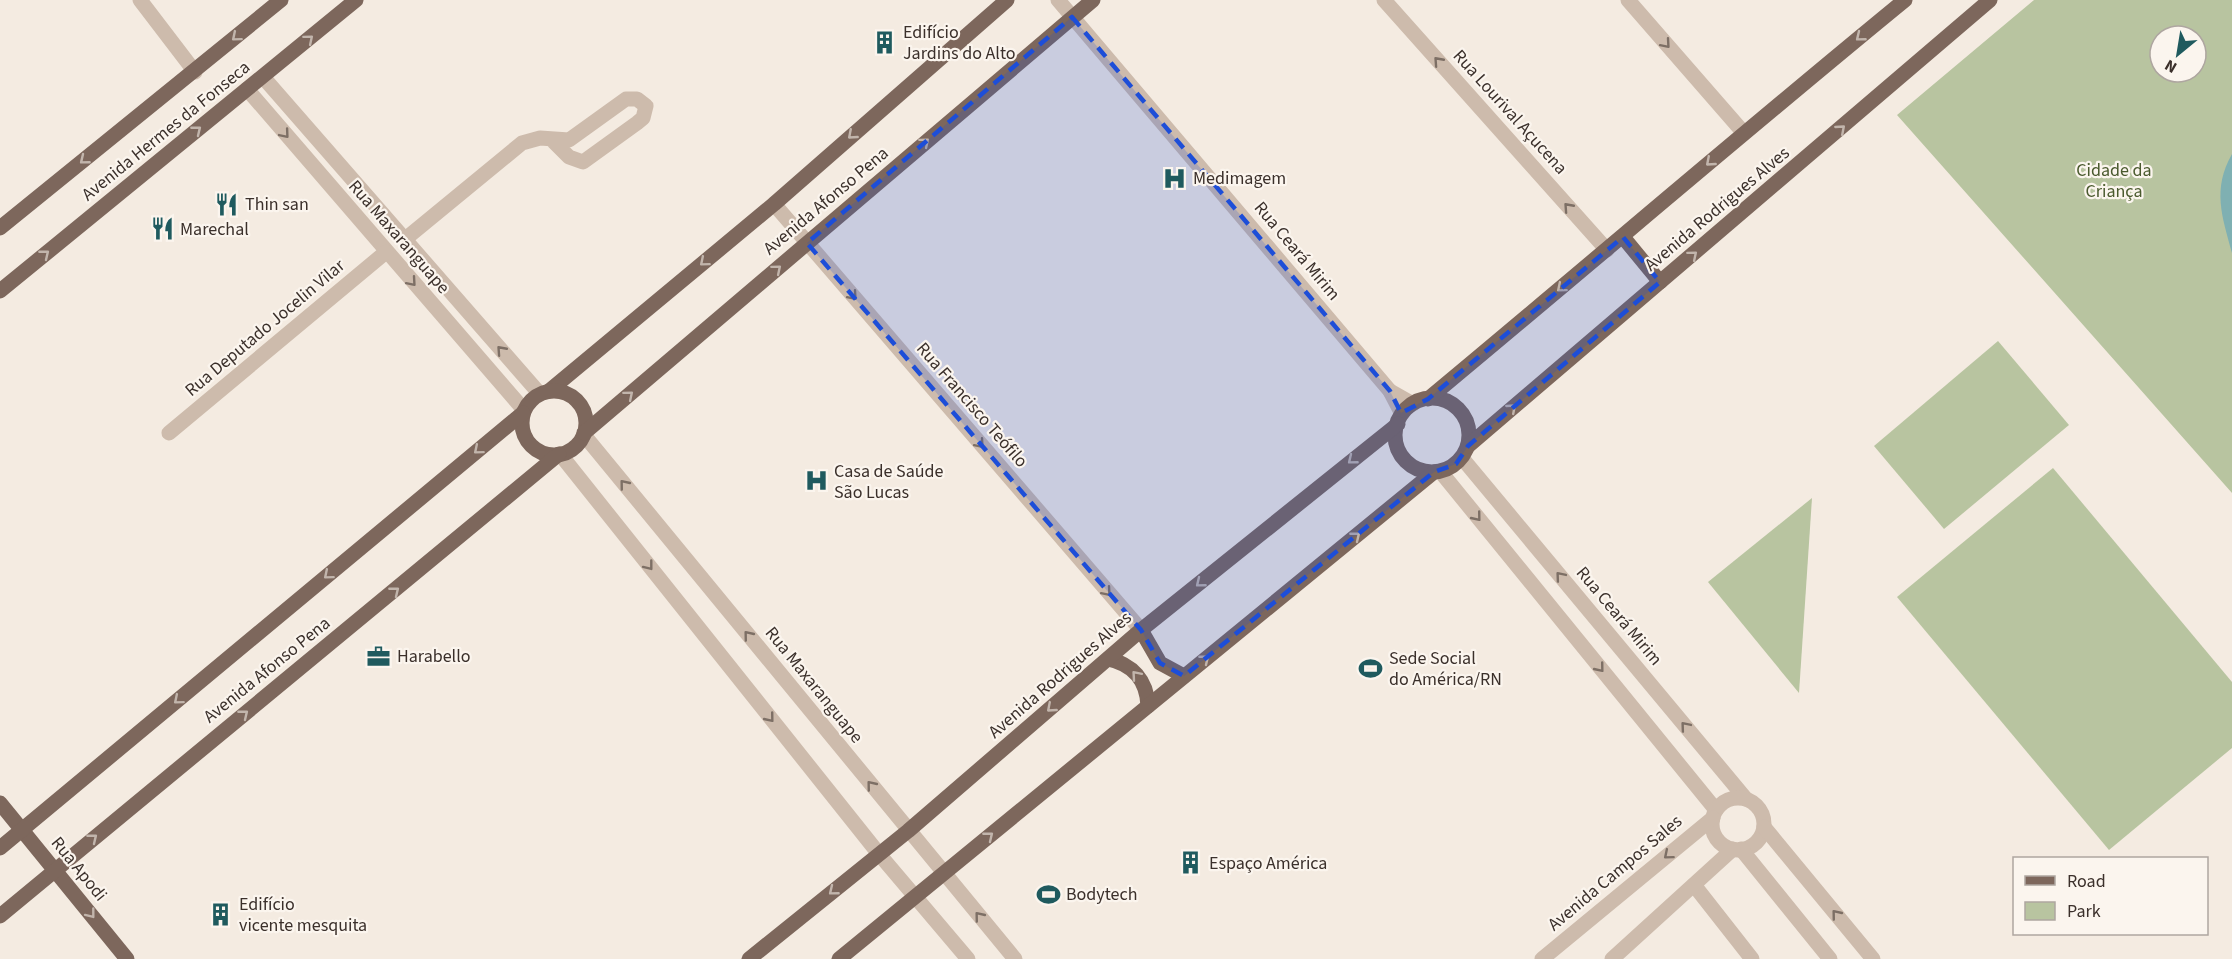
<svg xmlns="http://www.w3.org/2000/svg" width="2232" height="959" font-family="'Source Sans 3',sans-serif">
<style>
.green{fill:#b8c4a0;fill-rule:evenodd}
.water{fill:#7fb0b2}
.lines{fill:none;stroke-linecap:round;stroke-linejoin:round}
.minor{stroke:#cdbbac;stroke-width:15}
.major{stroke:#7d675c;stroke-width:15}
.oneway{stroke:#c2b5ac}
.oneway2{stroke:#7d6f65}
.marked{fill:#1d4ed8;fill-opacity:0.2;stroke:#1d4ed8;stroke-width:4.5;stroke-dasharray:12 8;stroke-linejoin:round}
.labels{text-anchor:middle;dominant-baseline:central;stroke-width:4.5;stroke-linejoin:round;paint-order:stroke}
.poi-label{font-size:18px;fill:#3b302b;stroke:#fbf5ee;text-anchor:start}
.street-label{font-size:18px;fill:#3b302b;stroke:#fbf5ee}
.park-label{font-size:18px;fill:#4a5a2e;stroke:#fbf5ee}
</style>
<rect width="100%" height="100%" fill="#f4ebe1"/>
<g class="green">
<path d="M2034,0H2232V493L1897,115ZM2160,36H2196V72H2160Z"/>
<path d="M1998,341L2069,425L1944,529L1874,446Z"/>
<path d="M2053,468L2232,682V748L2109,850L1897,597Z"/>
<path d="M1812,498L1799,693L1708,582Z"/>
</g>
<path class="water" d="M2232,154V253C2222,216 2212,189 2232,154Z"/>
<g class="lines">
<g class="minor">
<path d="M140,0L195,72"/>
<path d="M1058,0L1390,391L1402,414"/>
<path d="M1384,0L1607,250"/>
<path d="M1628,0L1743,132"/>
<path d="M263,77L539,393"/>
<path d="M247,89L524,410"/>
<path d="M774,204L1141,630"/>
<path d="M404,240L522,143L540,138L569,140L626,99H637L646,106L643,118L637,123L583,162L569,157L552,140"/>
<path d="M1390,391L1413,404"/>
<path d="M169,433L386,252"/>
<path d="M584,435L1015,959"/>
<path d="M560,454L879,854L968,959"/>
<path d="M1462,458L1746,799"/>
<path d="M1440,471L1716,810"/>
<circle cx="1738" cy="824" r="26"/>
<path d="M1764,827L1873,959"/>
<path d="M1741,849L1830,959"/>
<path d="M1694,885L1752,959"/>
<path d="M1542,959L1713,818"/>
<path d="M1612,959L1733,849"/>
</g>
<g class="major">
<path d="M0,228L281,0"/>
<path d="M1623,237L1660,282"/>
<path d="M0,291L356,0"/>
<path d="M549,391L774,204L1007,0"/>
<circle cx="554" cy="423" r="32"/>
<circle cx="1432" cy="435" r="37"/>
<path d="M1428,399C1588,266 1745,131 1905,0"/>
<path d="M584,433L1093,0"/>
<path d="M1468,446L1990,0"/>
<path d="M1141,630L1160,663L1184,676"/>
<path d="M1108,659C1132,664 1147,680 1148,706"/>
<path d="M0,803L127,959"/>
<path d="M0,848L523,413"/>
<path d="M0,916L559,454"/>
<path d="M749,959L908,831L1141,630L1398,424"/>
<path d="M839,959L1434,472"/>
</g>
</g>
<defs><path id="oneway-chevron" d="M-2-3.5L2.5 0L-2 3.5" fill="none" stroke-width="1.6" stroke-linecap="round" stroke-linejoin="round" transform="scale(1.5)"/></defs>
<g class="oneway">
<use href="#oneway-chevron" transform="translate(236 37) rotate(140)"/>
<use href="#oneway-chevron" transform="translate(1860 37) rotate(141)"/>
<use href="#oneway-chevron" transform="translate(309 39) rotate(-40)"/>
<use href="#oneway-chevron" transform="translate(1841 129) rotate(-41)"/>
<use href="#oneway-chevron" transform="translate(197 130) rotate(-39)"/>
<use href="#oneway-chevron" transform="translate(852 135) rotate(139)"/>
<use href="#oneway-chevron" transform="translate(925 142) rotate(-40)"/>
<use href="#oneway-chevron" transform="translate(84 160) rotate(141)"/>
<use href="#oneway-chevron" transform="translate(1710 162) rotate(139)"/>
<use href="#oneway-chevron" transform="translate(45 254) rotate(-39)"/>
<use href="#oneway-chevron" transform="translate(1693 255) rotate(-40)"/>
<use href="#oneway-chevron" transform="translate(704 262) rotate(140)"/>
<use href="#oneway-chevron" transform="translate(777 269) rotate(-40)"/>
<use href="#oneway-chevron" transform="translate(1561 288) rotate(140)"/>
<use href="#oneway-chevron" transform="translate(629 395) rotate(-40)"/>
<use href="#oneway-chevron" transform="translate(1512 408) rotate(-41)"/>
<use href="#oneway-chevron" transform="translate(478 450) rotate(140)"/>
<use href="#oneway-chevron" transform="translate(1352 460) rotate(141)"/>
<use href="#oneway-chevron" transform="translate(1356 536) rotate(-39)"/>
<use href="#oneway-chevron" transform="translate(328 575) rotate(140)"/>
<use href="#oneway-chevron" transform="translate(1200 583) rotate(141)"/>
<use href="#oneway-chevron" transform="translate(395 591) rotate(-39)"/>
<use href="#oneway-chevron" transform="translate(1205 659) rotate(-39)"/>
<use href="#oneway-chevron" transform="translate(1136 675) rotate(-131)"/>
<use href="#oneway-chevron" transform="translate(178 700) rotate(140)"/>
<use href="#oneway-chevron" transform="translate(1051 708) rotate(139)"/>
<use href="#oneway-chevron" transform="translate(244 714) rotate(-39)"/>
<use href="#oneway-chevron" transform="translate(989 836) rotate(-39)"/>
<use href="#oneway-chevron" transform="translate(93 838) rotate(-39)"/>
<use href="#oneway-chevron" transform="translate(833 891) rotate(141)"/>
<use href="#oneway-chevron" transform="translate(91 914) rotate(52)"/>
</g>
<g class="oneway2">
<use href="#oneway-chevron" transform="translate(1666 44) rotate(49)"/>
<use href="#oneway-chevron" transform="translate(1438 61) rotate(-132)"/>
<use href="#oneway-chevron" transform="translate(285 134) rotate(50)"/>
<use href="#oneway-chevron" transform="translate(1568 207) rotate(-132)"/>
<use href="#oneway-chevron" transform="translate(412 282) rotate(49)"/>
<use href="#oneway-chevron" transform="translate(853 296) rotate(49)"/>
<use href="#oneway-chevron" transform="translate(501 350) rotate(-132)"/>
<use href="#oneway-chevron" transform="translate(980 444) rotate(49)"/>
<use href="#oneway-chevron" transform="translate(624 484) rotate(-129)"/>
<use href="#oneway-chevron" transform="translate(1477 517) rotate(51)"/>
<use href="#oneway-chevron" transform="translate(649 566) rotate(52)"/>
<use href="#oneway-chevron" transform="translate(1560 576) rotate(-130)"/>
<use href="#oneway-chevron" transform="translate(1107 592) rotate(49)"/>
<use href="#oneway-chevron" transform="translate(748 635) rotate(-129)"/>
<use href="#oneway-chevron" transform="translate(1600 668) rotate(51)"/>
<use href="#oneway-chevron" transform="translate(770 718) rotate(51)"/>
<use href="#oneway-chevron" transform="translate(1685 726) rotate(-130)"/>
<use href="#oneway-chevron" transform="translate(871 785) rotate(-129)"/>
<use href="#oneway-chevron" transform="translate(1668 855) rotate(140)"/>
<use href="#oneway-chevron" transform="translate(1836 914) rotate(-129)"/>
<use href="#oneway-chevron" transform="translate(979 916) rotate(-129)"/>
</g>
<path class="marked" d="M1072,17L1390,391L1401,413L1428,399L1623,237L1660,282L1468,446L1456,464L1434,472L1184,676L1160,663L1141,630L807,243Z"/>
<defs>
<symbol id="building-bare" viewBox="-9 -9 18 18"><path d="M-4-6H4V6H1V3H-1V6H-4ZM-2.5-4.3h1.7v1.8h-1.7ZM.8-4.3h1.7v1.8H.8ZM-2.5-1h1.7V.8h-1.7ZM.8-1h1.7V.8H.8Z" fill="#1f5a5e" stroke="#fbf5ee" stroke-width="2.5" paint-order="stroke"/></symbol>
<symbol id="hospital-bare" viewBox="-9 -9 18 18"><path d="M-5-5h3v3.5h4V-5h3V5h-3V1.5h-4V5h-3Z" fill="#1f5a5e" stroke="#fbf5ee" stroke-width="2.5" paint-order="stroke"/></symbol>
<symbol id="restaurant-bare" viewBox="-9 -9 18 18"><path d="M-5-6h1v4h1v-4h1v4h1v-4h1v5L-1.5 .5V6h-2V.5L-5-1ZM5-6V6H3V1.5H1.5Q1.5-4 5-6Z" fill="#1f5a5e" stroke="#fbf5ee" stroke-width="2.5" paint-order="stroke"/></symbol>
<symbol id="office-bare" viewBox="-9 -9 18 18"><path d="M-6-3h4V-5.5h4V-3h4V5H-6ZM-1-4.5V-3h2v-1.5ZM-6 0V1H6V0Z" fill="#1f5a5e" stroke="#fbf5ee" stroke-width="2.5" paint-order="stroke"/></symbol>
<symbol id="stadium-bare" viewBox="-9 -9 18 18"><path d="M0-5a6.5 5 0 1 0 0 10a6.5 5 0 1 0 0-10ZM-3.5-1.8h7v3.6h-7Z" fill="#1f5a5e" stroke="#fbf5ee" stroke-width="2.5" paint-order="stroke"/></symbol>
</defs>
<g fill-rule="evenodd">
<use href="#building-bare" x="868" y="26" width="33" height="33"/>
<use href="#hospital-bare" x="1158" y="162" width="33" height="33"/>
<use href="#restaurant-bare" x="210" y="188" width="33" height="33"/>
<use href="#restaurant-bare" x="146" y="212" width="33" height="33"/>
<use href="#hospital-bare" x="800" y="464" width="33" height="33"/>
<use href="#office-bare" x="362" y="640" width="33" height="33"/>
<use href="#stadium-bare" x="1354" y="652" width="33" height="33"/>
<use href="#building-bare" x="1174" y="846" width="33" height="33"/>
<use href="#stadium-bare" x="1032" y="878" width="33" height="33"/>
<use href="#building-bare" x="204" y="898" width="33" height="33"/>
</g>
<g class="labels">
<g class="poi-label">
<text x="903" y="32">Edifício<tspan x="903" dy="21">Jardins do Alto</tspan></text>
<text x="1193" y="178">Medimagem</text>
<text x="245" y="204">Thin san</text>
<text x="180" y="229">Marechal</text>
<text x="834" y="471">Casa de Saúde<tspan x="834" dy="21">São Lucas</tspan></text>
<text x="397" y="656">Harabello</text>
<text x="1389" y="658">Sede Social<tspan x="1389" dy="21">do América/RN</tspan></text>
<text x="1209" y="863">Espaço América</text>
<text x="1066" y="894">Bodytech</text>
<text x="239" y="904">Edifício<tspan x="239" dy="21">vicente mesquita</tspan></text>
</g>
<g class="street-label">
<text transform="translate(1510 112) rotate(48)">Rua Lourival Açucena</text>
<text transform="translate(166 131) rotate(-39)">Avenida Hermes da Fonseca</text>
<text transform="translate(826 201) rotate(-40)">Avenida Afonso Pena</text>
<text transform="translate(1717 209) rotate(-40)">Avenida Rodrigues Alves</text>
<text transform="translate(399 237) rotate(49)">Rua Maxaranguape</text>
<text transform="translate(1297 251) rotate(50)">Rua Ceará Mirim</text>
<text transform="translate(265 328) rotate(-40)">Rua Deputado Jocelin Vilar</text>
<text transform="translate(972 405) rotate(49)">Rua Francisco Teófilo</text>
<text transform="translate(1619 616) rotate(50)">Rua Ceará Mirim</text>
<text transform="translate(267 670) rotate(-39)">Avenida Afonso Pena</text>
<text transform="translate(1060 675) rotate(-41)">Avenida Rodrigues Alves</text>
<text transform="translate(814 685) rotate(51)">Rua Maxaranguape</text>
<text transform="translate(79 869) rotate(51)">Rua Apodi</text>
<text transform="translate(1615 873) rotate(-40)">Avenida Campos Sales</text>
</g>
<g class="park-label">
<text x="2114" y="170">Cidade da<tspan x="2114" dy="21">Criança</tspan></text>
</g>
</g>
<rect x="2013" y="857" width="195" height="78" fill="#fbf5ee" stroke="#aea6a0" stroke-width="1.5"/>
<rect x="2025" y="876" width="30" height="9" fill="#7d675c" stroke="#aea6a0" stroke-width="1.5"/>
<text x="2067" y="887" font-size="18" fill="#3b302b">Road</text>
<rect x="2025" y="902" width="30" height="18" fill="#b8c4a0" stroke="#aea6a0" stroke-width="1.5"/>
<text x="2067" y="917" font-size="18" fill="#3b302b">Park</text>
<g transform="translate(2178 54) rotate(210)"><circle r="28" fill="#fbf5ee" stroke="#aea6a0" stroke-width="1.5"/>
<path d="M0-4.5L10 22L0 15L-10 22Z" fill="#1f5a5e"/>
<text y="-9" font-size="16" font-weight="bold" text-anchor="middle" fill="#3b302b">N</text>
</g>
</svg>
